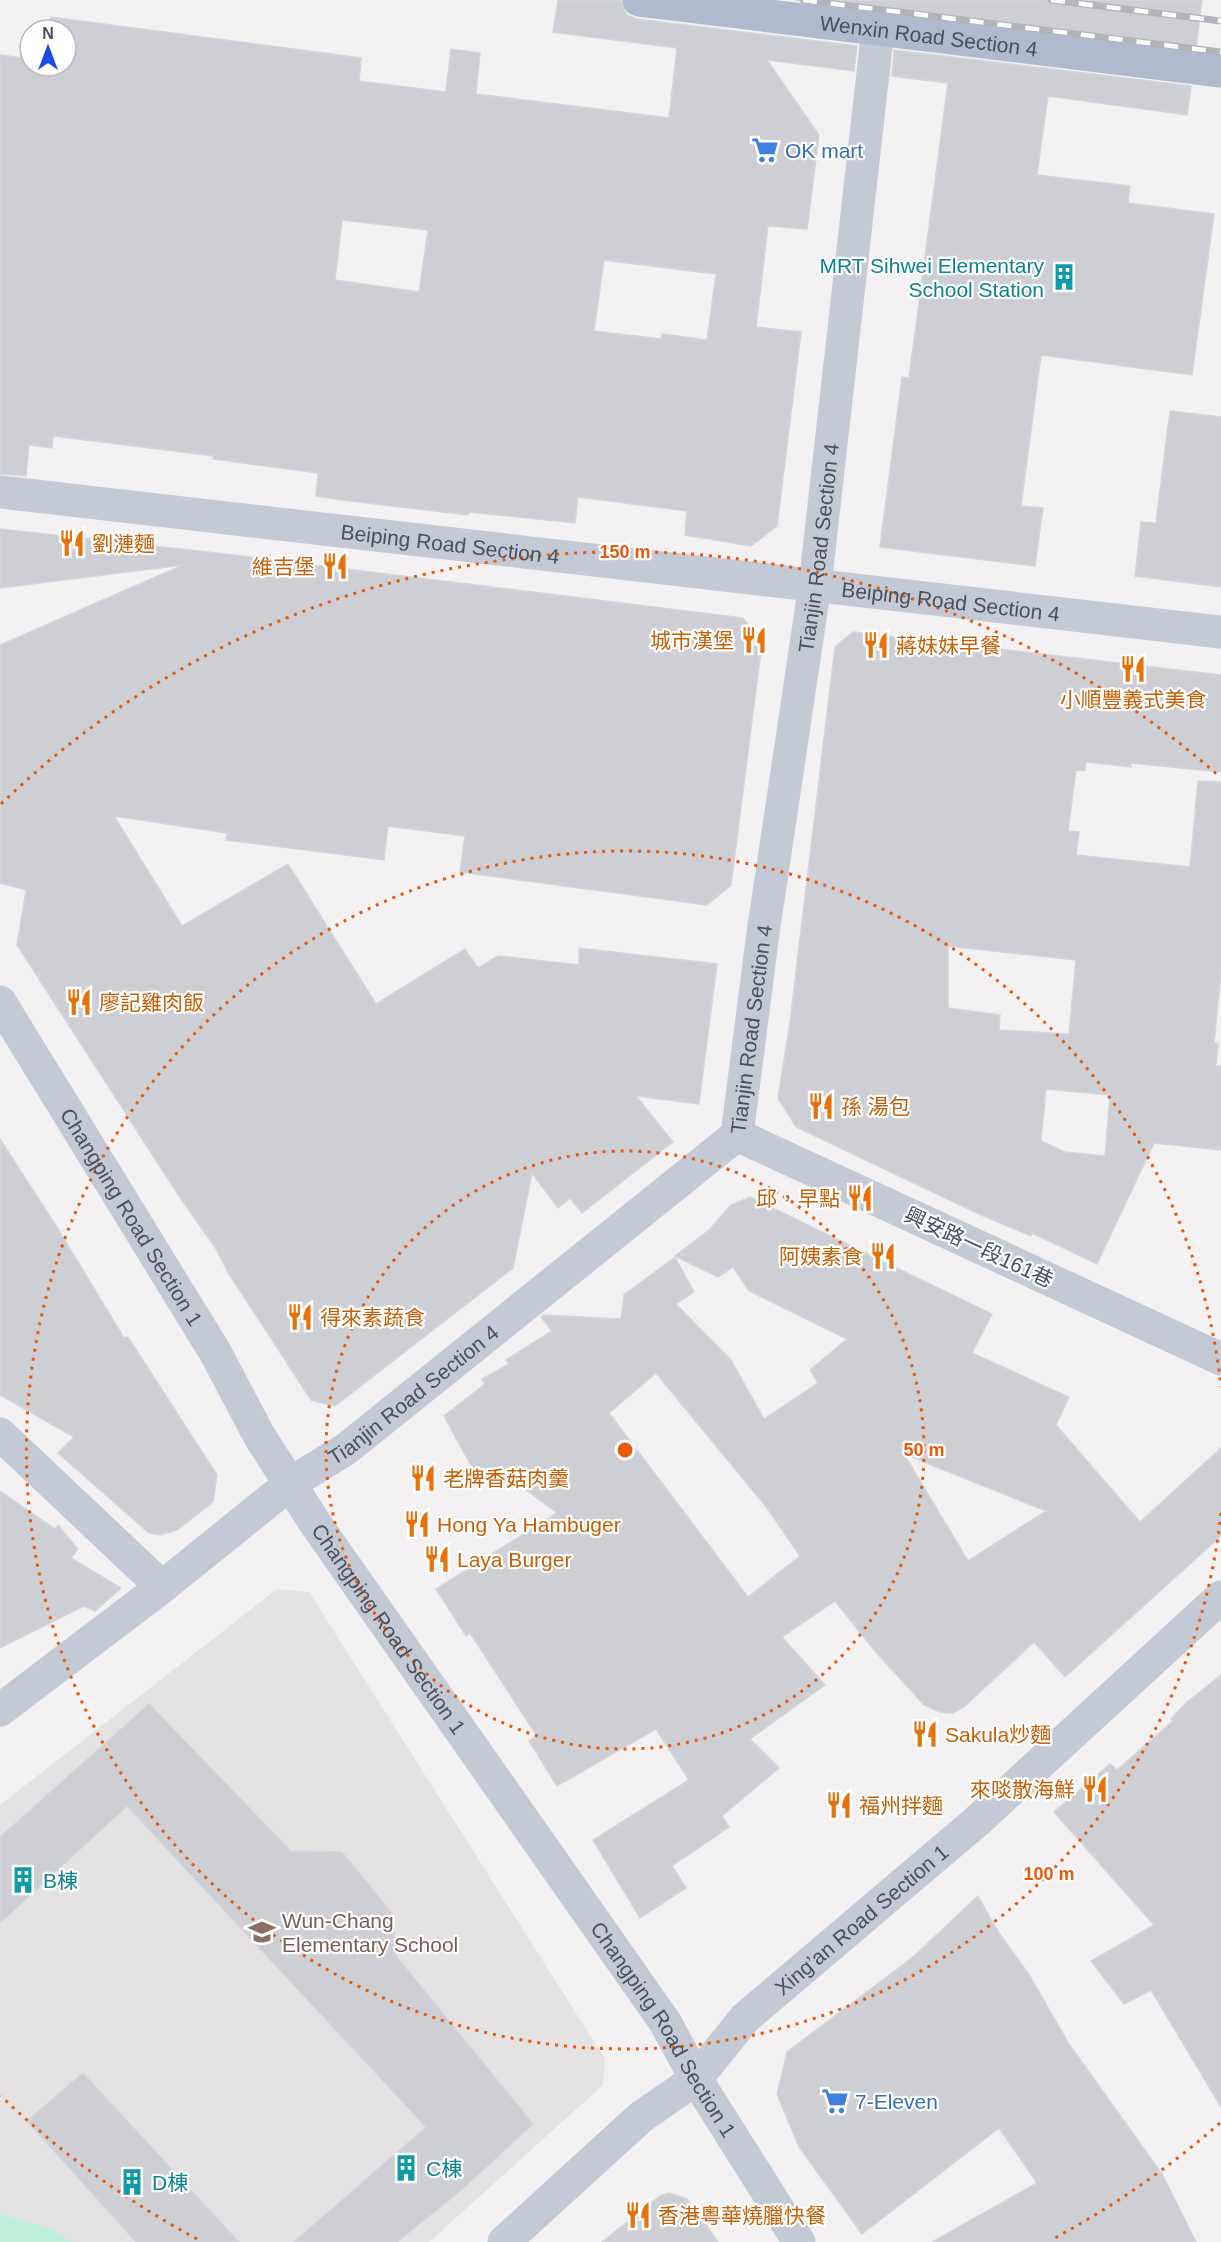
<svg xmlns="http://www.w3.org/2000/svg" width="1221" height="2242" font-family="Helvetica,'Noto Sans TC',sans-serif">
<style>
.education{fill:#e4e2e3}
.green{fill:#bff0db}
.building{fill:#cdcfd5;stroke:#d5d5dc;stroke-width:1.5;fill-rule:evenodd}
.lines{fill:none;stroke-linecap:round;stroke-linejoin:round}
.minor{stroke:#c4cad5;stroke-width:33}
.major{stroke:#b0bacf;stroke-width:33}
.rail-casing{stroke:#b3b4bb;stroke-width:7}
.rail{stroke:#fff;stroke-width:4.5;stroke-dasharray:14;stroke-linecap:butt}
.ring{fill:none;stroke:#e8590c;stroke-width:3;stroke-dasharray:3 6}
.labels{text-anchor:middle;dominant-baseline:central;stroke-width:4.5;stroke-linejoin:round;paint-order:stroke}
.street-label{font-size:21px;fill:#48505e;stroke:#fff}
.shop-label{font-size:21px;fill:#366cbe;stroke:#fff;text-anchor:start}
.culture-label{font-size:21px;fill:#0d838f;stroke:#fff;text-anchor:start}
.food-label{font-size:21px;fill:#c56008;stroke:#fff;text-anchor:start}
.education-label{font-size:21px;fill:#785e54;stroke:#fff;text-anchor:start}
.centre{fill:#e8590c;stroke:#fff;stroke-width:3}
.ring-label{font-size:18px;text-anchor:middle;font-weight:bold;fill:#e8590c;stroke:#fff;stroke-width:4.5;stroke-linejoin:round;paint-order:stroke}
</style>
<rect width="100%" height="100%" fill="#f3f1f1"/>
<path class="education" d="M277,1589L309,1592L605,2059L603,2085L429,2242H0V1805Z"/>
<path class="green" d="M0,2214L48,2228L73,2242H0Z"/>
<g class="building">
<path d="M558,0H621L627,15L637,19L857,46L854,71L767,60L819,135L807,229L768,226L756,327L801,332L777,526L751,546L685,535L687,511L578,497L575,523L469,512L468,515L342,500L316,496L318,473L213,459L214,456L53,436L52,448L29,445L26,476L0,474V55L30,59V66H66V30H50L51,17L361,58L359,81L446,92L451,49L480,53L476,94L669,118L677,48L553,32ZM342,220L428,230L419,292L335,280ZM604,260L716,274L707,340L662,334L661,339L594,331Z"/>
<path d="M794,0H1202L1196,49Z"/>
<path d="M894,50L1191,86L1187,115L1048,96L1037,175L1130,186L1128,203L1214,214L1192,375L1041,355L1021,506L1043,508L1035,566L880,547L902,377L909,378L948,83L892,76Z"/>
<path d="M1170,411L1221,417V587L1135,576L1141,522L1156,523Z"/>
<path d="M0,529L217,553L743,618L762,643L731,885L707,905L460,872L465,836L388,826L384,860L226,840L227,833L114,816L182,926L288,864L376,1004L465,949L478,968L498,956L579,965V948L717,964L699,1104L636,1096L673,1142L582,1213L570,1198L558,1208L532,1173L513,1268L335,1406L311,1400L229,1274L215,1247L181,1199L17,945L26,890L0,883V645L183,565L0,588Z"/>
<path d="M853,632L1221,675V772L1131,763V767L1086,762L1085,771L1076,770L1068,831L1079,832L1076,855L1190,867L1198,781L1221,782V972L1214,1043H1218L1216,1066H1221V1150L1154,1143L1097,1264L1032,1233L1031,1236L981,1215L796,1127L778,1098L790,1022L835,647ZM948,946L1076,960L1069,1034L999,1030L1000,1015L948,1008ZM1046,1089L1110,1095L1105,1156L1065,1152L1041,1141Z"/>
<path d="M0,1139L58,1229L124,1338L128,1337L217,1475L213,1502L177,1530L160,1535L149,1533L58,1453L74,1437L0,1395Z"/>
<path d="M750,1197L992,1314L972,1353L1069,1397L1056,1425L1140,1522L1221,1448V1536L1065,1677L1034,1642L964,1707L953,1713L940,1712L924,1705L874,1650L835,1601L782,1637L825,1685L750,1739L779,1768L722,1816L729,1827L672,1866L686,1888L640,1918L593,1840L689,1780L656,1729L557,1786L529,1741L537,1736L470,1633L466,1636L436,1589L557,1513L500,1470L480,1482L444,1416L485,1384L482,1379L509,1364L506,1360L552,1331L541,1317L543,1315L621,1319L624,1295L675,1257L694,1292L676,1304L731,1360L764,1419L818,1383L810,1370L847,1339L749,1291L733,1267L718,1277L675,1256L709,1230L731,1205ZM656,1373L767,1508L800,1556L748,1597L609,1413ZM904,1454L1046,1511L968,1561Z"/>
<path d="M0,1491L55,1529L58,1525L78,1549L71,1558L121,1588L95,1611L84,1606L0,1648Z"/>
<path d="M1221,1675V2107L1151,1990L1124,2004L1091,1961L1154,1925L1054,1812L1110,1764L1117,1770L1173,1721L1171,1719L1186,1703Z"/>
<path d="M149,1704L291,1851L342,1852L392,1913L397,1957L533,2124L458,2193L397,2242H294L426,2127L127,1806L0,1923V1837Z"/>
<path d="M978,1896L999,1933L1028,1973L1069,2044L1162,2174L1196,2242H932L1037,2183L999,2128L862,2234L799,2147L777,2094L787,2052L913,1957Z"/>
<path d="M83,2073L239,2242H136L27,2121Z"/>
<path d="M669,2193L687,2199L718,2242H602L660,2196Z"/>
</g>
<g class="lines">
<g class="minor">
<path id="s1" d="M0,492L1221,632"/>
<path id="s2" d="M0,1002L215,1352L260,1437L315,1523L665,2022L696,2079L799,2242"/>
<path d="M737,1135L1221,1359"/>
<path d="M0,1434L162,1587"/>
<path id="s3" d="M0,1710L162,1587L291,1483L346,1449L737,1135L763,933L815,585L878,29"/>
<path id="s4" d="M504,2242L641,2117L696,2079L745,2018L976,1822L1221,1597"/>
</g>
<path class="major" id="s5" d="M639,0L1221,71"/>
<defs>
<g id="rail">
<path d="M803,0L1221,52"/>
<path d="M1051,0L1221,21"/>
</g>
</defs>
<use href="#rail" class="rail-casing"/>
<use href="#rail" class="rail"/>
</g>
<g class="ring">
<circle cx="625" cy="1450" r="299"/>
<path d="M1221 1513A599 599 0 1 1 1221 1387"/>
<path d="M1220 2123A898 898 0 0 1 1053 2239M197 2239A898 898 0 0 1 1 2096M1 804A898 898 0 0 1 1220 777"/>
</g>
<defs>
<symbol id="supermarket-bare" viewBox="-9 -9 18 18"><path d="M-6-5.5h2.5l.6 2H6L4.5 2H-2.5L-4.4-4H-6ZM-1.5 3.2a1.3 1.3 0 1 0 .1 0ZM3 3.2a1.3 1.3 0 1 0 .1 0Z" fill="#3f7fe0" stroke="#fff" stroke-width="2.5" paint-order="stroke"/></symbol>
<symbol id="building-bare" viewBox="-9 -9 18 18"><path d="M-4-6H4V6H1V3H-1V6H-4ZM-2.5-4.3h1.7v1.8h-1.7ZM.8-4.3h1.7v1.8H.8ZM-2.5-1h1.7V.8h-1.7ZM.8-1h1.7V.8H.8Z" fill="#0f9aa8" stroke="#fff" stroke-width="2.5" paint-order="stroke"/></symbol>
<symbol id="restaurant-bare" viewBox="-9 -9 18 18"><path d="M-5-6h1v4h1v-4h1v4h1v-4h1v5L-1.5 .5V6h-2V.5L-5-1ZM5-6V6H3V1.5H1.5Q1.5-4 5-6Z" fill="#e8710a" stroke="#fff" stroke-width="2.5" paint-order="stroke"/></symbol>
<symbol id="school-bare" viewBox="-9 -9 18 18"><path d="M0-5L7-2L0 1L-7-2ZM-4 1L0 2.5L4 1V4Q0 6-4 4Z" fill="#8d6e63" stroke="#fff" stroke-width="2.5" paint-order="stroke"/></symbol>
</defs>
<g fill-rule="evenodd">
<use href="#supermarket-bare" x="746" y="131" width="38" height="38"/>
<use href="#building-bare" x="1045" y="258" width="38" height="38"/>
<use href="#restaurant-bare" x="53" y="524" width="38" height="38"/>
<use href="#restaurant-bare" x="316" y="547" width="38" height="38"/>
<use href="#restaurant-bare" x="735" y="621" width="38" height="38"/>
<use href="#restaurant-bare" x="857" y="626" width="38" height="38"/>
<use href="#restaurant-bare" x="1114" y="650" width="38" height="38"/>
<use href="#restaurant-bare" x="60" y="983" width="38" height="38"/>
<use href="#restaurant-bare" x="802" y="1087" width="38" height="38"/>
<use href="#restaurant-bare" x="841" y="1179" width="38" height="38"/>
<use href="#restaurant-bare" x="864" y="1237" width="38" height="38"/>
<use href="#restaurant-bare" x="281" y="1298" width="38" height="38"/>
<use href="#restaurant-bare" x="404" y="1459" width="38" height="38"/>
<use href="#restaurant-bare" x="398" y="1505" width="38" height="38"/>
<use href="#restaurant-bare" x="418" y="1540" width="38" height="38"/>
<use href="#restaurant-bare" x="906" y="1715" width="38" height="38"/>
<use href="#restaurant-bare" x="1076" y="1770" width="38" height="38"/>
<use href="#restaurant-bare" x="820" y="1786" width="38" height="38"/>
<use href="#building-bare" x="4" y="1861" width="38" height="38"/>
<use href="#school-bare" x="243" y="1913" width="38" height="38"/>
<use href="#supermarket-bare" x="816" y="2082" width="38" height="38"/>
<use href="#building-bare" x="387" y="2149" width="38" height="38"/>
<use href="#building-bare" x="113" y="2163" width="38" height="38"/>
<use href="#restaurant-bare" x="619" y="2196" width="38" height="38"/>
</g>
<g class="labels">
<g class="street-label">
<text stroke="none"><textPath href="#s5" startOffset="292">Wenxin Road Section 4</textPath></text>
<text stroke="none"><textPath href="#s1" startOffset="453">Beiping Road Section 4</textPath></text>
<text stroke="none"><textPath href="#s3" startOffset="1528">Tianjin Road Section 4</textPath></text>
<text stroke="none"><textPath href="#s1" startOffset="957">Beiping Road Section 4</textPath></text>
<text stroke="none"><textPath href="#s3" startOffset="1042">Tianjin Road Section 4</textPath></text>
<text stroke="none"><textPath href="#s2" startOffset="252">Changping Road Section 1</textPath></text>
<text transform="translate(979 1247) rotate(25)">興安路一段161巷</text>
<text stroke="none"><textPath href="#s3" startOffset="520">Tianjin Road Section 4</textPath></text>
<text stroke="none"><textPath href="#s2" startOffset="738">Changping Road Section 1</textPath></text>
<text stroke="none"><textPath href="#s4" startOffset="483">Xing’an Road Section 1</textPath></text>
<text stroke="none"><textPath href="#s2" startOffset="1224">Changping Road Section 1</textPath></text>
</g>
<g class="shop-label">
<text x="785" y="150">OK mart</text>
<text x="855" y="2101">7-Eleven</text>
</g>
<g class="culture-label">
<text x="1044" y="265" text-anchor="end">MRT Sihwei Elementary<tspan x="1044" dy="24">School Station</tspan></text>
<text x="43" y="1880">B棟</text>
<text x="426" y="2168">C棟</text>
<text x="152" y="2182">D棟</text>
</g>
<g class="food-label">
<text x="92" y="543">劉漣麵</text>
<text x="315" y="566" text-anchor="end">維吉堡</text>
<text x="734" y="640" text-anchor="end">城市漢堡</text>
<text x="896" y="645">蔣妹妹早餐</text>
<text x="1133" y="699" text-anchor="middle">小順豐義式美食</text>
<text x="99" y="1002">廖記雞肉飯</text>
<text x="841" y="1106">孫 湯包</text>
<text x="840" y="1198" text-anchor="end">邱，早點</text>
<text x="863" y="1256" text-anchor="end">阿姨素食</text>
<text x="320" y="1317">得來素蔬食</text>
<text x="443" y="1478">老牌香菇肉羹</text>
<text x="437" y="1524">Hong Ya Hambuger</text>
<text x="457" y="1559">Laya Burger</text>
<text x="945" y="1734">Sakula炒麵</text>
<text x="1075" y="1789" text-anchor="end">來啖散海鮮</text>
<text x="859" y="1805">福州拌麵</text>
<text x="658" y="2215">香港粵華燒臘快餐</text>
</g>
<g class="education-label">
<text x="282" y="1920">Wun-Chang<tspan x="282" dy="24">Elementary School</tspan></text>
</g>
</g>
<circle cx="625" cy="1450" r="9" class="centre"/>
<g class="ring-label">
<text x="625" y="558">150 m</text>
<text x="924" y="1456">50 m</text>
<text x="1049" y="1880">100 m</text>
</g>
<g transform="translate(48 48)"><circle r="28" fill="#ffffff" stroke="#b6b9bf" stroke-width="1.5"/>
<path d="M0-4.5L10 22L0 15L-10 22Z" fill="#184ce6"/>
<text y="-9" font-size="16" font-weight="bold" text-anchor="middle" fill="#48505e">N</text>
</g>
</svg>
